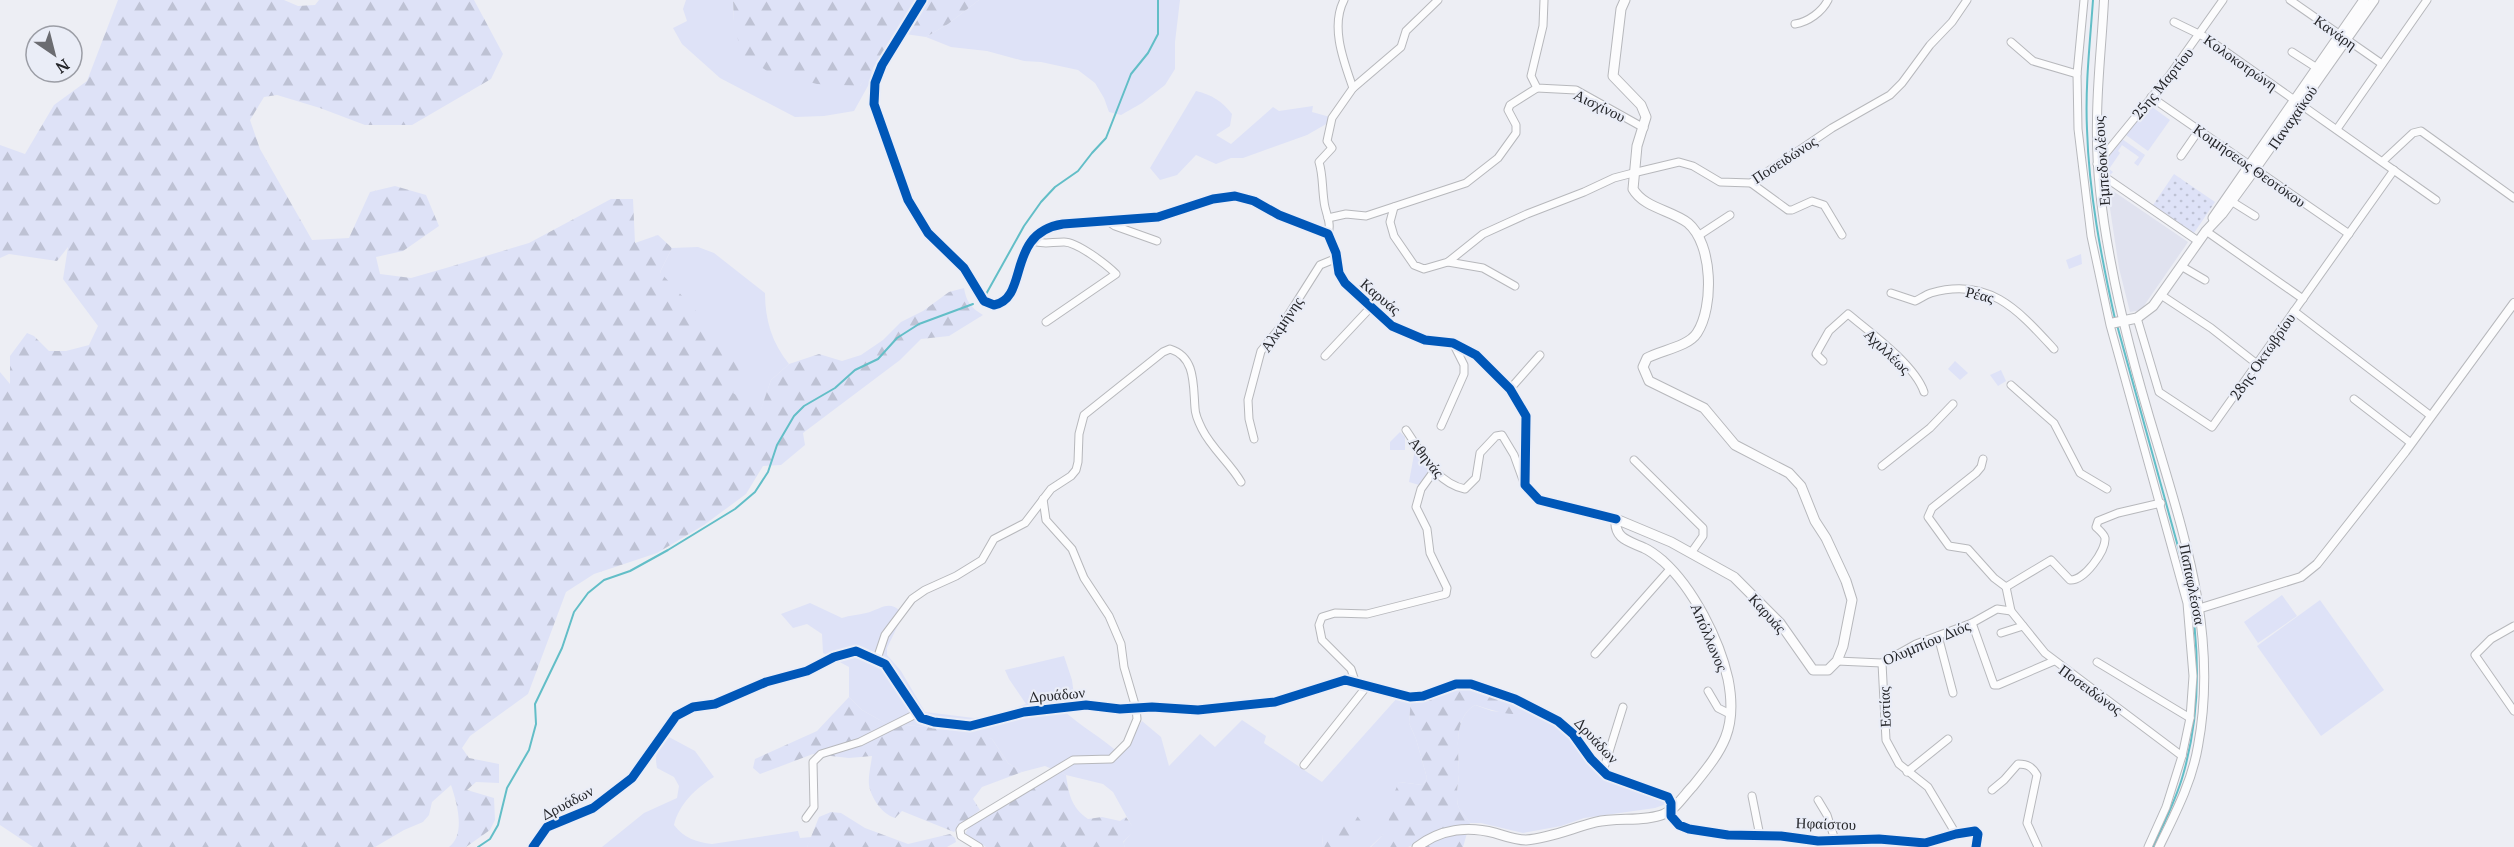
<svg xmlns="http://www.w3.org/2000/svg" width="2514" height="847" font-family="'PT Serif',serif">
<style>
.built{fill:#e0e2ef}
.grass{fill:#dee2f7}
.forest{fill:url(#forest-firs)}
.park{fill:url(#park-dots)}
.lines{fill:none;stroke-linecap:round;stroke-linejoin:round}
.stream{stroke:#62bec7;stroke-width:2}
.minor-casing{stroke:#b7b8bc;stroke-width:9}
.tertiary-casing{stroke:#b7b8bc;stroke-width:10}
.secondary-casing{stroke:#b7b8bc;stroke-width:11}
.minor{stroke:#fcfcfd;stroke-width:7}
.tertiary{stroke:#fcfcfd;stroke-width:8}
.secondary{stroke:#fcfcfd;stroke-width:9}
.cycleway-casing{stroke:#eaedf7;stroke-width:13}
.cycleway{stroke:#0057b8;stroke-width:9}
.labels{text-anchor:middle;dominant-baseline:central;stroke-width:4.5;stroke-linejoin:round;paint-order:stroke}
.street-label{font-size:15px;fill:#25262a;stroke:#eaedf7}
</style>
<defs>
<pattern id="forest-firs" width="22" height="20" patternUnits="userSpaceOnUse" patternTransform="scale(1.5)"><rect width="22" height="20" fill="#dee2f7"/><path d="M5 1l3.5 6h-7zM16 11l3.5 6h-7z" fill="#bec2d4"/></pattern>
<pattern id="park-dots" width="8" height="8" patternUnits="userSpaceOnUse" patternTransform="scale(1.5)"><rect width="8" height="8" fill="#dee2f7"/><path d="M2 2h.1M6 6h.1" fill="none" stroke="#bec2d4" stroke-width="1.8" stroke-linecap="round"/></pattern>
</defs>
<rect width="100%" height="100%" fill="#edeef4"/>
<path class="built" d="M2113,191L2188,242L2141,310L2130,312L2119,268L2108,195Z"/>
<g class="grass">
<path d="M686,0H733L734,22L860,86L874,64L869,84L854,111L824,116L795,117L720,78L682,44L673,28L687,21L683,9Z"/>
<path d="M979,0H1180L1175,42V69L1165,85L1142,103L1121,115L1109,112L1104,98L1095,83L1078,70L1041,62L1024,61L987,51L951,47L926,37L948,24Z"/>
<path d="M1196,91C1212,95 1222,101 1232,114L1230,126L1216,135L1231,144L1273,107L1279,111L1313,106L1312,112L1330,117L1328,123L1307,135L1243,158H1231L1216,164L1196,155L1177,175L1160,180L1150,168Z"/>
<path d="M2148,104L2170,120L2148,151L2126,135Z"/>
<path d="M2122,139L2145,155L2138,166L2134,163L2139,157L2122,145L2118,151L2120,153L2109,169L2113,172L2110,175L2102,166Z"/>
<path d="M698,247L714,253L765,293C765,320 772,343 789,364L771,380L761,410L732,393L660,272L672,248Z"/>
<path d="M2081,254L2082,264L2069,269L2066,260Z"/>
<path d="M1955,361L1968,373L1960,380L1948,369Z"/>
<path d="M2001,370L2006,381L1998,386L1990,375Z"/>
<path d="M1400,432L1405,437V450H1390V442Z"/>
<path d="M1415,449L1430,469L1419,485L1409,482Z"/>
<path d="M2282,595L2297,616L2258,643L2244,622Z"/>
<path d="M2320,600L2384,690L2321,736L2257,646Z"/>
<path d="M810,603L842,618C850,615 858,615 866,613C879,610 888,600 899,610L900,621L887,648V655L901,671L925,712L974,718L991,716L1026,704L1009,679L1005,670L1064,656L1072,680L1075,703L1064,711C1082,727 1102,738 1120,754L1142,721L1161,737L1169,766L1200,734L1215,747L1242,720L1266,736L1264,743L1322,782L1398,697L1411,699L1409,723L1416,739L1427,778L1423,785L1399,782L1388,830L1370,847H1351L1323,835L1322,847H1125L1123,843L1134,830L1113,792L1103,784L1066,775L1045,766L1022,772L1008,763L992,739L927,727L885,723L862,710L849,697V667L823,653L822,634L807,624L793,628L781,614Z"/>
<path d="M1475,705L1492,711L1518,714L1528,711L1549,720L1574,739L1604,775L1624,786L1664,799L1669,803L1655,808L1584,818L1561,826L1523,833L1481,823H1470C1467,818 1462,813 1459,808C1455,800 1458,784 1459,775C1459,752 1452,719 1475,705Z"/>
<path d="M669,737L695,751L714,777C696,788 679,804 674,825C684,838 696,842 712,844L798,831L800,838L812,837L807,847H602L644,813L677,798L679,786L674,777L657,768C654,753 658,747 669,737Z"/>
</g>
<g class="forest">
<path d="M118,0H284L298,6L315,5L319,0H474L503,54L491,79L412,125H365L320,108L277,95L264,97L250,120L260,149L312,240L349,238L370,192L395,186L426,195L439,226L403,251L376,257L380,274L411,278L446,268L529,243L611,199H633L635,243L658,235L672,248L660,272L748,367L733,393L761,409L771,380L789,364L819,354L842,361L861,355L883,340L901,322L923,311L949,292L964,288C966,301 971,308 983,315L949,336L921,339L900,360L803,433L805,445L781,465L763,466L746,494L704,525L657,553L594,574L566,592L528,694L470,736L462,748L469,758L499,764V783L476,782L467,790L494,798L495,820L490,830L466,847H449C466,834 457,803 451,785L432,802L429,815L423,822L404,830L375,847H33L0,825V372L10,384V356L27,333L34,336L49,351H66L89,345L98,326L63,279L68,247L57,261L9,254L0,258V145L25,154L54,105L87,81Z"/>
<path d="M733,0H979L948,24L926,37L898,33L860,86L817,84L767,71L741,53L734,22Z"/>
<path d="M1449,686L1479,688L1528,711C1512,719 1491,709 1475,705C1452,719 1459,752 1459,775C1458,784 1455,800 1459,808C1462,813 1467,818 1470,823L1463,847H1417L1413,845L1408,847H1371C1383,835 1393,828 1387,809L1399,782L1423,785L1427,778L1416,739L1409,723L1411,699Z"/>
<path d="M849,697L862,710L885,723L967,731L992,739L1008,763L1022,772L982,787L973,799L980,810L960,825L954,832L902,811L895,818C882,814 871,798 869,785C868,776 871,765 872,756L849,758L813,754L760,774L753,768L755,759L817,731Z"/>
<path d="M1055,770L1066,775C1069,795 1071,807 1088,819L1102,817L1120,821L1126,817L1135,830L1123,842L1125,847H986L965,834L971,823Z"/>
<path d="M831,812L841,813L865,828L908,844L950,834L955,838L956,842L947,847H807L819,817Z"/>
<path d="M1349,812L1358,817L1363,824L1359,839L1351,847H1322L1323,835Z"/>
</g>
<path class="park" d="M2174,174L2215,202L2194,233L2153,205Z"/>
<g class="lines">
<g class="stream">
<path d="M2093,0C2090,43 2085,86 2087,129C2089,194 2101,256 2115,319"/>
<path d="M985,296L1024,226L1041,202L1055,187L1078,171L1092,153L1106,138L1131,74L1148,53L1158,34V0"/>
<path d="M2117,325L2188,583C2200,646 2201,713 2183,775C2176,800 2164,823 2153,847"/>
<path d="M478,847L490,839L498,825L507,788L529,750L536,724L535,704L562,648L574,612L588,593L604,580L630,571L668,550L735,509L755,492L768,472L777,445L794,416L804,406L835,388L855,370L878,359L897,338L919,324L973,304"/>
</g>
<defs>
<g id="minor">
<path d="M1344,0C1330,27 1344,62 1353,88"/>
<path d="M1544,0L1543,26L1531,76L1537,88L1576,90L1644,128"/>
<path d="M2084,0L2077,74L2078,129L2091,236L2110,325L2187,603L2193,676L2190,718L2182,756L2166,807L2148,847"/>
<path d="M2290,0L2382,64"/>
<path d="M2174,22L2205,37L2436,200"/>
<path d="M1795,24C1808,22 1822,12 1828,0"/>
<path d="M2011,42L2033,61L2077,74"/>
<path d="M2292,52L2317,68"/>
<path d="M2151,97L2349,234"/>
<path d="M2337,129L2427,0"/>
<path d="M2181,156L2199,130"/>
<path d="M2383,161L2413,133L2421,131L2514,198"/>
<path d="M2097,164L2169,76L2223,0"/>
<path d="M2099,173L2198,241"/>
<path d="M1751,183L1788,210H1792L1812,201L1824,205L1842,235"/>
<path d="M2231,201L2255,216"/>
<path d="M1394,207L1390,222L1394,236L1414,265L1424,269L1448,262L1483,234L1527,214L1584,192L1614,178L1633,173L1679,162L1693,166L1720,182L1751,183L1832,128L1890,95L1902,83L1930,45L1952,22L1967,0"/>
<path d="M1328,218L1346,214L1366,216L1466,183L1498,158L1516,133V125L1508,110L1510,105L1537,88"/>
<path d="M1109,222L1115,226L1157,241"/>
<path d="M2206,231L2303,299"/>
<path d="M1328,234C1332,222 1325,213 1324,201C1322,187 1323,175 1319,162L1332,148L1327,141L1332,118L1353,88L1401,47L1406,31L1438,0"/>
<path d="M1698,236L1730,215"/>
<path d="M1032,241C1044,245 1051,242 1064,242C1077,242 1106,264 1116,274L1046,322"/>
<path d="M1448,262L1483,268L1515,286"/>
<path d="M2181,266L2205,280"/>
<path d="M1891,293L1915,301C1920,299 1925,295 1931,293C1989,276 2019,311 2054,349"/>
<path d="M2161,295L2211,328L2257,364"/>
<path d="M2294,311L2431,416"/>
<path d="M2137,318L2159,392L2212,427L2394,170"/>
<path d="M1325,356L1371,307"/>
<path d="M1823,361L1816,354L1829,331L1848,314C1870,332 1915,365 1924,392"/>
<path d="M2011,385L2054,423L2080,473L2107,489"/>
<path d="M1510,389L1540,355"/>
<path d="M2354,399L2411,443"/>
<path d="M1441,426L1464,374V365L1453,343"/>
<path d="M1406,430C1422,453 1436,483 1465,489L1476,478L1480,453L1496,436L1502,435L1514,455L1523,480"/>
<path d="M1254,439L1249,419L1248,400L1261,351L1282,325L1320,265L1337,258"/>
<path d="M1983,459L1981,467L1976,473L1932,508L1928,517L1949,546L1968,549L1994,578L2006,587"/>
<path d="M1634,460L1703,528V536L1691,553"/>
<path d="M1882,466L1930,428L1953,404"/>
<path d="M2161,503L2118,513L2098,521L2096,527C2099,530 2104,534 2105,538C2106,551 2084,581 2070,580L2051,560L2006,587L2011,611L2045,653L2182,756"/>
<path d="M1972,623L1994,685H1998L2054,661"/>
<path d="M2514,626L2491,639L2475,655L2514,711"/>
<path d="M2001,633L2023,626"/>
<path d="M1938,636L1953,693"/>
<path d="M1595,654L1671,568"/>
<path d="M877,659L885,635L912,599L925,590L956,576L982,560L994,539L1025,523L1051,489L1071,476L1076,470L1078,462L1079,434L1084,415L1163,352L1170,349C1196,357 1193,385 1195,408C1195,415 1199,423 1202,429C1212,449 1230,463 1241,482"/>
<path d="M1837,661L1882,663L1916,644L1972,623L1997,609L2011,611"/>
<path d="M2097,662L2190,718"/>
<path d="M1882,663L1886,740L1899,764L1928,787L1956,834"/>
<path d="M1355,681L1351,669L1322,640L1319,625L1322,617L1335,613L1367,614L1446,594L1447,588L1430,553L1427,529L1416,507L1421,489L1434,471"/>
<path d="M1708,691L1718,708L1730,714"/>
<path d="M1304,765L1367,686"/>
<path d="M1603,771L1623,707"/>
<path d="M1907,772L1948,739"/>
<path d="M1992,790L2004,780L2018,764C2028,764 2032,767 2037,775L2027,823L2038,847"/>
<path d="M1752,796L1760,836"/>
<path d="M1818,800L1827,815L1835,840"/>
<path d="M806,818L814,807L813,762L821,754L860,742L918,713"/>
<path d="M533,847L547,827L593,808L632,778L676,716L693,707L715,704L766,682L807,671L834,657L856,651L885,664L921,718L934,722L970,726L1024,712L1086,705L1120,709L1152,707L1198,710L1275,702L1345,680L1410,697L1423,696L1456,684H1471L1515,699L1558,721L1573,734L1591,759L1607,775L1668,797L1671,803V816L1679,825L1689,829L1728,835L1781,836L1818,841L1879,839L1925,843L1956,834L1975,831L1978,834L1976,847"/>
<path d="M979,847L961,836L960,830L962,827L1073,760L1111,759L1127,743L1137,719L1136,708L1124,667L1121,644L1109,616L1084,578L1072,549L1046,520L1043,499"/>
</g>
<g id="tertiary">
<path d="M922,0L882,65L875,83L874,104L908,200L928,233L964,268L984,301L994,305C1030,298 1005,233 1063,224L1158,217L1213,199L1235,196L1254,201L1279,215L1328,234L1336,253L1339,273L1345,283L1392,326L1425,340L1453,343L1476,355L1510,389L1526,416L1525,485L1539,500L1616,519"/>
<path d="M2104,0C2102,41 2097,82 2097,122C2096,169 2102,217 2111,263C2122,323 2139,384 2157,443C2187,544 2218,639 2198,746C2192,782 2175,814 2159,847"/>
<path d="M2201,608L2301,577L2317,564L2405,452L2514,303"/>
</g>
<g id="secondary">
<path d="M2213,218L2364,0"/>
<path d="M2113,323L2137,318L2153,306L2206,231L2222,214L2255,169L2374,0"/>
<path d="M1417,847C1440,829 1468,826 1495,833C1505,836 1515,840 1526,840C1551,838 1572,828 1596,822C1616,817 1646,822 1664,814C1676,809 1684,795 1693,786C1723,749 1738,729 1728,679C1719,639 1693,588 1663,561C1657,556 1651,551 1644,548C1629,541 1614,539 1616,519L1671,542L1734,577L1780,623L1813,670H1828L1837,661L1843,646L1852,600L1846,581L1826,538L1815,521L1801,486L1789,473L1735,445L1704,408L1649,381L1643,367L1647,358C1661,350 1688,347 1697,333C1714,307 1713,244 1688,223C1671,210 1644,208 1633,189L1637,146L1646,117L1641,105L1613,76L1621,9L1625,0"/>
</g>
</defs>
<use href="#minor" class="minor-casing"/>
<use href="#tertiary" class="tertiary-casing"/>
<use href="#secondary" class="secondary-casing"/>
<use href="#minor" class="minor"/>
<use href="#tertiary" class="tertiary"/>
<use href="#secondary" class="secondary"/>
<defs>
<g id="cycleway">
<path d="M922,0L882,65L875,83L874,104L908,200L928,233L964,268L984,301L994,305C1030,298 1005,233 1063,224L1158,217L1213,199L1235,196L1254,201L1279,215L1328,234L1336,253L1339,273L1345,283L1392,326L1425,340L1453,343L1476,355L1510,389L1526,416L1525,485L1539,500L1616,519"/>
<path d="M533,847L547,827L593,808L632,778L676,716L693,707L715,704L766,682L807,671L834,657L856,651L885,664L921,718L934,722L970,726L1024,712L1086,705L1120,709L1152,707L1198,710L1275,702L1345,680L1410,697L1423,696L1456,684H1471L1515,699L1558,721L1573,734L1591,759L1607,775L1668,797L1671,803V816L1679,825L1689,829L1728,835L1781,836L1818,841L1879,839L1925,843L1956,834L1975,831L1978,834L1976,847"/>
</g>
</defs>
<use href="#cycleway" class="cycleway-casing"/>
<use href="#cycleway" class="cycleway"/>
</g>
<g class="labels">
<g class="street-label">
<text transform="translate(2336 32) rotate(35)">Κανάρη</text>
<text transform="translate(2241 62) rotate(35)">Κολοκοτρώνη</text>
<text transform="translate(2162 83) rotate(-51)">25ης Μαρτίου</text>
<text transform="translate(1600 105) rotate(26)">Αισχίνου</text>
<text transform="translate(2292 117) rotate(-55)">Παναχαϊκού</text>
<text transform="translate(1784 159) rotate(-33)">Ποσειδώνος</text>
<text transform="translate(2101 161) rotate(-94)">Εμπεδοκλέους</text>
<text transform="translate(2250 165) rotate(35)">Κοιμήσεως Θεοτόκου</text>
<text transform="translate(1980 294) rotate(14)">Ρέας</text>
<text transform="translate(1381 296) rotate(40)">Καρυάς</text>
<text transform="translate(1281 324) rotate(-56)">Αλκμήνης</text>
<text transform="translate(1888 351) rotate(44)">Αχιλλέως</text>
<text transform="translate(2262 356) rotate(-55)">28ης Οκτωβρίου</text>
<text transform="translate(1427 457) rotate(52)">Αθηνάς</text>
<text transform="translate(2193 584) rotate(79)">Παπαφλέσσα</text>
<text transform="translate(1768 613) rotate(48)">Καρυάς</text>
<text transform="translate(1710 637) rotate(67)">Απόλλωνος</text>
<text transform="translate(1926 642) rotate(-23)">Ολυμπίου Διός</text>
<text transform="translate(2091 689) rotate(36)">Ποσειδώνος</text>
<text transform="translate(1057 694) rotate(-5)">Δρυάδων</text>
<text transform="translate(1884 707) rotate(-92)">Εστίας</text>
<text transform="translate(1597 740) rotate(47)">Δρυάδων</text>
<text transform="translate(567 802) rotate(-28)">Δρυάδων</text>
<text transform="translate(1826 823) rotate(2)">Ηφαίστου</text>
</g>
</g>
<g transform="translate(54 54) rotate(145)"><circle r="28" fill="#eaedf7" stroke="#9b9da5" stroke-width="1.5"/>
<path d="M0-4.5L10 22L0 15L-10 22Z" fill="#6b6c71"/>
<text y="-9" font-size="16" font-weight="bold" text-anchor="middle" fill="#25262a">N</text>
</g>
</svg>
